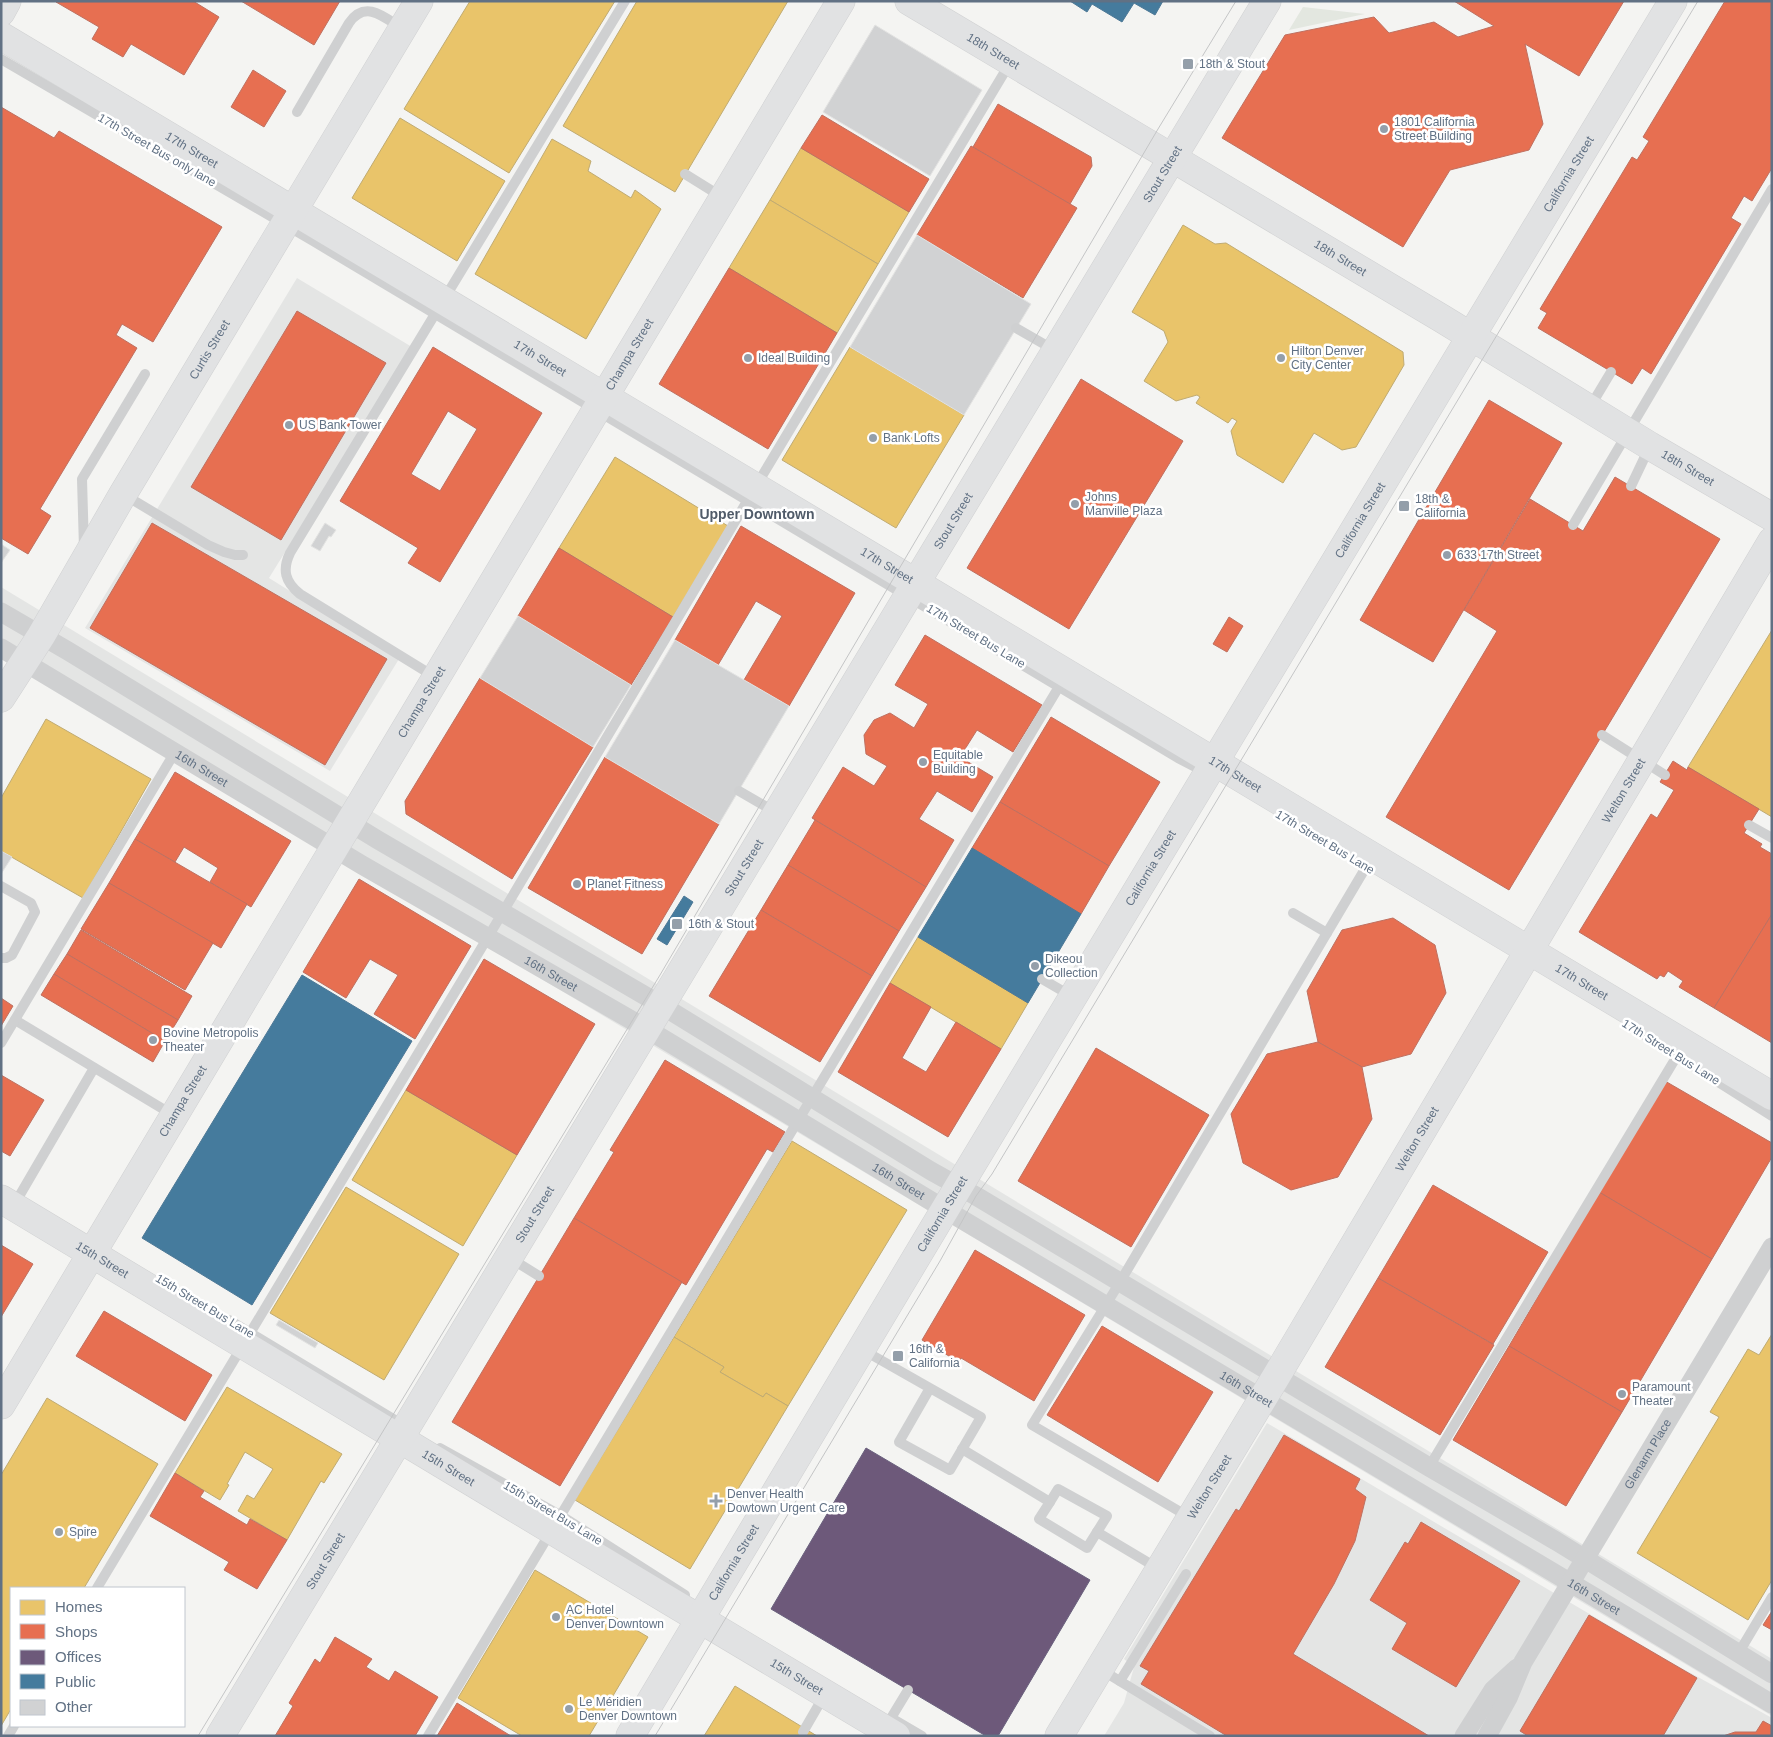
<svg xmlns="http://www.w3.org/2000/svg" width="1773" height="1737" font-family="Helvetica,sans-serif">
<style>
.built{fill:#e4e5e4}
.green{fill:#e3e7e0}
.homes{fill:#e9c46a;stroke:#c0ab72}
.shops{fill:#e76f51;stroke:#bf7060;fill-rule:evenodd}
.offices{fill:#6d597a;stroke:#69607d}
.public{fill:#457b9d;stroke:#4d7896}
.building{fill:#d1d2d3;stroke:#e3e3e2}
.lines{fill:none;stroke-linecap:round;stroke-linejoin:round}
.secondary-casing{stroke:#d0d1d2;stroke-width:29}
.lane{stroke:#cfd0d1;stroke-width:10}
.street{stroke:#cfd0d1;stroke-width:19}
.secondary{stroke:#e1e2e3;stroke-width:28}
.tram{stroke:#c4c5c6;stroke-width:1}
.poi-dot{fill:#949faa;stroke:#fff;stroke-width:2}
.labels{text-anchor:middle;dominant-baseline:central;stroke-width:5;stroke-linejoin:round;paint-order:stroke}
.street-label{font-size:12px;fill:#617184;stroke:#fff}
.poi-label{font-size:12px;fill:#617184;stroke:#fff;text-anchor:start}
.neighbourhood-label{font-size:14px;font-weight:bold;fill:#505b69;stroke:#fff}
</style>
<rect width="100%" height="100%" fill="#f4f4f2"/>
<g class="built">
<path d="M297,278L412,347L269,578L399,659L330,771L85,628Z"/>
<path d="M1,587L1772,1659V1716L1,655Z"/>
<path d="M1267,1423L1669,1661L1772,1718V1736H1104L1124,1703L1134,1667L1124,1659Z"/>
</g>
<path class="green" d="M1303,7L1365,14L1289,30Z"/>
<g class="homes">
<path d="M470,1H615L509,173L404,109Z"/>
<path d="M637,1H788L675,192L563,126Z"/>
<path d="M400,118L505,181L457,261L352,198Z"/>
<path d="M552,139L591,161L588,171L631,198L635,190L661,209L586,339L475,274Z"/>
<path d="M801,148L909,212L878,264L770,200Z"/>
<path d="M770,200L878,264L837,333L729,268Z"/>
<path d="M1183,225L1215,244L1226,243L1403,352L1404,365L1356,447L1342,450L1314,433L1283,483L1237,455L1231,431L1237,421L1232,418L1228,423L1196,403L1200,397L1197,395L1176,401L1144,381L1168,342L1164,331L1132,312Z"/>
<path d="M850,347L964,415L896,528L782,460Z"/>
<path d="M615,457L728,526L673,617L559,548Z"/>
<path d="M1772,630V817L1688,767Z"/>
<path d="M46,719L151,779L83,898L1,851V798Z"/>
<path d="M918,937L1028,1003L1001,1049L890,983Z"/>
<path d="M406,1090L517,1155L463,1246L352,1180Z"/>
<path d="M792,1141L907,1210L788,1406L766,1393L763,1397L720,1372L724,1367L674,1337Z"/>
<path d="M346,1187L459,1254L384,1380L270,1313Z"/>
<path d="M1772,1334V1580L1748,1620L1637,1553L1719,1417L1710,1412L1748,1349L1759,1355Z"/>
<path d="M674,1337L724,1367L720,1372L763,1397L766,1393L788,1406L690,1569L575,1500Z"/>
<path d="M227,1387L342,1454L324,1483L321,1481L287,1540L238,1511L247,1495L254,1499L273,1469L245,1452L227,1484L229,1485L220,1500L175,1473Z"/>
<path d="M47,1398L158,1464L84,1588H11V1709L1,1726V1475Z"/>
<path d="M535,1570L648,1637L589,1736H522L458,1698Z"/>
<path d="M735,1686L817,1736H704Z"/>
</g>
<g class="shops">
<path d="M193,1L219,17L184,75L131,44L123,57L92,39L99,27L56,2Z"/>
<path d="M241,1H340L314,45Z"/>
<path d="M1454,1H1624L1579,76L1525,44L1543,124L1529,150L1450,170L1403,247L1222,138L1285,35L1374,17L1389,33L1434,22L1458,37L1494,26Z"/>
<path d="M1725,1H1772V168L1752,201L1744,196L1731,218L1741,224L1651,374L1642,368L1632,384L1538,328L1547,313L1540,309L1632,157L1637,160L1649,141L1643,137Z"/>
<path d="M253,70L286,91L264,127L231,107Z"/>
<path d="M998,104L1091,157L1092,166L1070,204L973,147Z"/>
<path d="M1,107L54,138L59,131L222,227L153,342L122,324L116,335L137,348L40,509L51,516L28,554L1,538Z"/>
<path d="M822,115L929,179L909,212L801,148Z"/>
<path d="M971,146L1077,208L1023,298L917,235Z"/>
<path d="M729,268L837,333L768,449L659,384Z"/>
<path d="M297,311L386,363L281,540L191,487Z"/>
<path d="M433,347L542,413L440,582L408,563L418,548L340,501ZM448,411L477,429L440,491L411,474Z"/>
<path d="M1081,379L1183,441L1069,629L967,568Z"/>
<path d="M1489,400L1562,443L1433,662L1360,620Z"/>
<path d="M1615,477L1720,539L1509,890L1386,817L1497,631L1464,610L1530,499L1583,531Z"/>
<path d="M152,523L387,659L325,765L90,628Z"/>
<path d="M741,526L855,593L789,706L744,680L782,616L756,601L718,665L675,640Z"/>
<path d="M559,548L673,617L631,685L518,616Z"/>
<path d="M1229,617L1243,626L1227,652L1213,644Z"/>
<path d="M925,635L1042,705L1013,752L977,730L960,757L993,777L972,812L937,791L919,819L954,840L926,887L812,818L843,767L874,786L887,766L866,754L864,735L874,720L890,713L914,728L928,704L895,685Z"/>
<path d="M480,678L593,747L512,879L406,814L405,801Z"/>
<path d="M1051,717L1160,782L1109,866L1000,802Z"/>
<path d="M605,757L719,824L642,954L528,888Z"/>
<path d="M1673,761L1687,770L1688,767L1759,809L1744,833L1762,844L1760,847L1772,854V914L1714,1008L1679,987L1683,981L1668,971L1664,977L1660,975L1657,979L1579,932L1651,814L1657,818L1674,790L1660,782Z"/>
<path d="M175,772L291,841L251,907L210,882L218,868L184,847L175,862L135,839Z"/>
<path d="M1000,802L1109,866L1081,914L972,848Z"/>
<path d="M815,820L926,887L899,931L788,865Z"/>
<path d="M135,839L247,904L221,948L109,883Z"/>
<path d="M788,865L899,931L872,976L761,910Z"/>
<path d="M359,879L471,946L415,1039L374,1014L398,975L370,959L346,998L303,972Z"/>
<path d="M109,883L213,943L185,990L81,929Z"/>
<path d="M761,910L872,976L820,1062L709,996Z"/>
<path d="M1772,914V1043L1714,1008Z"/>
<path d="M1393,918L1435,945L1446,993L1411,1054L1362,1067L1318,1042L1307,991L1342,930Z"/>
<path d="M81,930L192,996L178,1020L67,954Z"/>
<path d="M67,954L178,1020L165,1041L54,974Z"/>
<path d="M484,959L595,1024L517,1155L406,1090Z"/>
<path d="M54,974L165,1041L153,1062L41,995Z"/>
<path d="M890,983L931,1007L902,1058L926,1072L956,1022L1001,1049L948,1137L838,1072Z"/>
<path d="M1,998L13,1006L1,1026Z"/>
<path d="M1318,1042L1362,1067L1372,1119L1338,1177L1291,1190L1243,1163L1231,1114L1267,1054Z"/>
<path d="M1096,1048L1209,1115L1131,1247L1018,1181Z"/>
<path d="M665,1060L785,1132L773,1152L767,1149L686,1285L574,1218L614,1152L610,1150Z"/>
<path d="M1,1075L44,1100L10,1156L1,1151Z"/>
<path d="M1665,1081L1772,1143V1157L1712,1259L1599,1192Z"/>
<path d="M1433,1185L1548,1252L1493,1344L1378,1278Z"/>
<path d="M1599,1192L1712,1259L1622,1412L1509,1346Z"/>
<path d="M574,1218L682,1282L560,1486L452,1422Z"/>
<path d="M1,1245L33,1264L1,1317Z"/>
<path d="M975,1250L1085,1315L1034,1401L961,1358L959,1362L922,1340Z"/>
<path d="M1378,1278L1494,1345L1440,1435L1325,1367Z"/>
<path d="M104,1311L212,1375L185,1421L76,1356Z"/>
<path d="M1102,1326L1213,1392L1158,1482L1047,1415Z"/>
<path d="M1509,1346L1622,1412L1566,1506L1453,1440Z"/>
<path d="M1284,1435L1360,1479L1355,1489L1366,1497L1355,1541L1334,1584L1293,1654L1429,1736H1227L1141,1684L1149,1671L1140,1666L1236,1509L1239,1511Z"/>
<path d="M175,1473L204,1491L200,1497L247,1525L250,1519L287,1540L257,1589L224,1570L229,1562L150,1516Z"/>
<path d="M1421,1522L1520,1581L1456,1687L1392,1649L1407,1623L1370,1600L1405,1542L1408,1544Z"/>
<path d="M1772,1611V1630L1763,1625Z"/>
<path d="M1589,1615L1697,1678L1663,1736H1528L1520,1731Z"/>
<path d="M335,1637L372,1659L366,1667L389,1681L395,1671L438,1697L415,1736H275L293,1706L289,1703L315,1659L320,1663Z"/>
<path d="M457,1703L511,1736H437Z"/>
<path d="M1763,1721L1772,1726V1736H1723L1735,1732H1756Z"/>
</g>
<path class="offices" d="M866,1448L1090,1580L998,1736H986L771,1609Z"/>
<g class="public">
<path d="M1070,1H1163L1155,15L1134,3L1122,22L1092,4L1087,12Z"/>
<path d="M972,848L1081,914L1028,1003L918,937Z"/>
<path d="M684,896L693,902L667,945L657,939Z"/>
<path d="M302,975L412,1041L252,1305L142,1238Z"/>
</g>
<g class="building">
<path d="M875,25L982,90L930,176L823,112Z"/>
<path d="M917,235L1031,304L964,415L850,347Z"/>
<path d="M325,523L336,530L331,537L329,536L320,551L311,546Z"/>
<path d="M1,544L10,550L1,563Z"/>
<path d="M518,616L631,685L593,747L480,678Z"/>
<path d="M675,640L789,706L719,824L605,757Z"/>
<path d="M1,851L12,857L1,874Z"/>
<path d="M279,1320L318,1343L315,1348L276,1325Z"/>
</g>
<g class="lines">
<defs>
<g id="secondary">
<path id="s3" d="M909,1L1441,318L1650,446L1772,517"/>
<path d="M1,12L7,1"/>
<path id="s4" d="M1,36L881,562L1772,1096"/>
<path id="s5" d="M1,698L41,636L123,494L419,1"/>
<path id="s6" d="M1,1199L673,1603L896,1736"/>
<path id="s7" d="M1,1405L841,1"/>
<path id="s8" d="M220,1736L1267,1"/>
<path id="s9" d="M630,1736L959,1186L1673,1"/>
<path id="s10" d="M1059,1736L1277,1375L1772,541"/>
</g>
</defs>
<use href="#secondary" class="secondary-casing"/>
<g class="lane">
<path d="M1,59L313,241L1178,758L1207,773"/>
<path d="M297,112L349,23C365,0 383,16 401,28"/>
<path d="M685,174L722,197"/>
<path d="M1016,328L1056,351"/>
<path d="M1590,407L1611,372"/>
<path d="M1631,486L1650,446"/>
<path d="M123,494L208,545L224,552L235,555H243"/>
<path d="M1573,525L1772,189"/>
<path d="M84,548L82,479L145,374"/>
<path d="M435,677L300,594C285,582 282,570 290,553L625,1"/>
<path d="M1602,735L1665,775"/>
<path d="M739,791L777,813"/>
<path d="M1749,825L1772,838"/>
<path d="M1,886L31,903L35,912L12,955L6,958H1"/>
<path d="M1293,913L1327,933"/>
<path d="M1042,979L1073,997"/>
<path d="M15,1020L173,1115"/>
<path d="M1636,1030L1772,1116"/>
<path d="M1,1043L175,752"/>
<path d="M14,1205L94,1068"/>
<path d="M510,1258L539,1276"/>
<path d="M229,1320L405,1426"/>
<path d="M863,1350L981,1417L950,1470L899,1442L930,1388"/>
<path d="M440,1448L560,1515L685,1595"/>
<path d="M962,1449L1050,1502L1058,1489L1107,1516L1097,1532L1159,1569"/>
<path d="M1429,1467L1680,1051"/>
<path d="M1050,1502L1039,1519L1087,1548L1097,1532"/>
<path d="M1189,1517L1032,1425L1120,1282L1372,857"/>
<path d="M97,1588L503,912L765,471L1010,63"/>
<path d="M1738,1654L1772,1597"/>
<path d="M1100,1669L1210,1736"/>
<path d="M1120,1681L1186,1574"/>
<path d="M893,1719L922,1736"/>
<path d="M888,1723L908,1690"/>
<path d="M803,1732L825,1694"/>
<path d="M8,1736L14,1726"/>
<path d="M428,1736L1063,680"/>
</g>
<g class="street">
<path d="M1,612L68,651L378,840L661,1005L931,1171L976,1196L1429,1467L1556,1541L1772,1674"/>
<path id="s1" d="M1,648L362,865L647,1029L946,1210L1596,1598L1772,1704"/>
<path d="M1464,1736L1493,1690L1517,1668"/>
<path id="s2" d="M1487,1736L1508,1698L1523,1662L1772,1247"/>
</g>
<use href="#secondary" class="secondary"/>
<g class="tram">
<path d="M198,1736L660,975L1158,129L1236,1"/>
<path d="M655,1736L940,1261L976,1196L992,1174L1698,1"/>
</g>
</g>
<g class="poi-dot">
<rect x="1182" y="58" width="12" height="12" rx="2.5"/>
<circle cx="1384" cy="129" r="5"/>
<circle cx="748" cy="358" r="5"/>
<circle cx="1281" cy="358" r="5"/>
<circle cx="289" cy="425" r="5"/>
<circle cx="873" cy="438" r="5"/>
<circle cx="1075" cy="504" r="5"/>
<rect x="1398" y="500" width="12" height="12" rx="2.5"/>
<circle cx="1447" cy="555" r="5"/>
<circle cx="923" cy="762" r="5"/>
<circle cx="577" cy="884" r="5"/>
<rect x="671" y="918" width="12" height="12" rx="2.5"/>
<circle cx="1035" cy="966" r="5"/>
<circle cx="153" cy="1040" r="5"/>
<rect x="892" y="1350" width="12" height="12" rx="2.5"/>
<circle cx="1622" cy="1394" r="5"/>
<path d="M713.5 1493.5h5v5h5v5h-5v5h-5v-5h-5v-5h5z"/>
<circle cx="59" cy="1532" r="5"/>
<circle cx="556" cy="1617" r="5"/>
<circle cx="569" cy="1709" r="5"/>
</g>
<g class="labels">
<g class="street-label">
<text stroke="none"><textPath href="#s3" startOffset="98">18th Street</textPath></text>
<text transform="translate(157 150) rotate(30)">17th Street Bus only lane</text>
<text stroke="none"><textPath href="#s4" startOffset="222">17th Street</textPath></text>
<text stroke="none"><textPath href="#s9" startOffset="1822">California Street</textPath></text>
<text stroke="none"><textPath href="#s8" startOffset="1824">Stout Street</textPath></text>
<text stroke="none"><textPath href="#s3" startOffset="502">18th Street</textPath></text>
<text stroke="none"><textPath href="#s5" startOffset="406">Curtis Street</textPath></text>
<text stroke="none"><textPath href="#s7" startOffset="1224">Champa Street</textPath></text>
<text stroke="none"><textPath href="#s4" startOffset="628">17th Street</textPath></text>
<text stroke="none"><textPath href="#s3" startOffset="908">18th Street</textPath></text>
<text stroke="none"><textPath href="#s9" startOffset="1418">California Street</textPath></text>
<text stroke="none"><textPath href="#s8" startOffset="1419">Stout Street</textPath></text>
<text stroke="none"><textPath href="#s4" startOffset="1032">17th Street</textPath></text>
<text transform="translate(976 636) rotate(31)">17th Street Bus Lane</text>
<text stroke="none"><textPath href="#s7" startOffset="819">Champa Street</textPath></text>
<text stroke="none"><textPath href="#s1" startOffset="234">16th Street</textPath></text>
<text stroke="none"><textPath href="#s4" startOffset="1438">17th Street</textPath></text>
<text stroke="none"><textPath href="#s10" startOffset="1101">Welton Street</textPath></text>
<text transform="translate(1325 842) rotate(31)">17th Street Bus Lane</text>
<text stroke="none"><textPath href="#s9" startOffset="1012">California Street</textPath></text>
<text stroke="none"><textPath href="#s8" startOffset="1014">Stout Street</textPath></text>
<text stroke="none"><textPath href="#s1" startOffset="639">16th Street</textPath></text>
<text stroke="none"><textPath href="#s4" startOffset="1842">17th Street</textPath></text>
<text transform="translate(1671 1052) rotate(32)">17th Street Bus Lane</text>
<text stroke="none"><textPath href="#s7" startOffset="354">Champa Street</textPath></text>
<text stroke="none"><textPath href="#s10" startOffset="696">Welton Street</textPath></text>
<text stroke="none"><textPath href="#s1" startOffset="1044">16th Street</textPath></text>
<text stroke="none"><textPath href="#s8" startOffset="609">Stout Street</textPath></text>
<text stroke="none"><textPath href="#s9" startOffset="608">California Street</textPath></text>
<text stroke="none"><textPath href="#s6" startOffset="118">15th Street</textPath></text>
<text transform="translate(205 1306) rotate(31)">15th Street Bus Lane</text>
<text stroke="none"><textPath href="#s1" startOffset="1449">16th Street</textPath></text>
<text stroke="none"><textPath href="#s2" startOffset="325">Glenarm Place</textPath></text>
<text stroke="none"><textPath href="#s6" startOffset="522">15th Street</textPath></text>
<text stroke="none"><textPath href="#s10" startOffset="291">Welton Street</textPath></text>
<text transform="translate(553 1513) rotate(31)">15th Street Bus Lane</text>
<text stroke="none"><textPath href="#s8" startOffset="204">Stout Street</textPath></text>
<text stroke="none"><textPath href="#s9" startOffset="202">California Street</textPath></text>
<text stroke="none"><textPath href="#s1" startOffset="1854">16th Street</textPath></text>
<text stroke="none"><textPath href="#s6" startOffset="928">15th Street</textPath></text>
</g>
<g class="poi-label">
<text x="1199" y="64">18th &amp; Stout</text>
<text x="1394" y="122">1801 California<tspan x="1394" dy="14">Street Building</tspan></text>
<text x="1291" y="351">Hilton Denver<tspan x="1291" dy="14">City Center</tspan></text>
<text x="758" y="358">Ideal Building</text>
<text x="299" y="425">US Bank Tower</text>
<text x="883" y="438">Bank Lofts</text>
<text x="1085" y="497">Johns<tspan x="1085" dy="14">Manville Plaza</tspan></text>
<text x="1415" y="499">18th &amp;<tspan x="1415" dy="14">California</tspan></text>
<text x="1457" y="555">633 17th Street</text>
<text x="933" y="755">Equitable<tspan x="933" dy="14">Building</tspan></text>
<text x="587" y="884">Planet Fitness</text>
<text x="688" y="924">16th &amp; Stout</text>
<text x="1045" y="959">Dikeou<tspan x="1045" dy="14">Collection</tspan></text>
<text x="163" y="1033">Bovine Metropolis<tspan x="163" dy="14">Theater</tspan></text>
<text x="909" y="1349">16th &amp;<tspan x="909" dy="14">California</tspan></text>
<text x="1632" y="1387">Paramount<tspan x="1632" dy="14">Theater</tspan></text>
<text x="727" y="1494">Denver Health<tspan x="727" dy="14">Dowtown Urgent Care</tspan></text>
<text x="69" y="1532">Spire</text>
<text x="566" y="1610">AC Hotel<tspan x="566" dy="14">Denver Downtown</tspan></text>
<text x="579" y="1702">Le Méridien<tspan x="579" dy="14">Denver Downtown</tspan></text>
</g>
<g class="neighbourhood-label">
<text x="757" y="514">Upper Downtown</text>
</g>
</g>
<rect width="1773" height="1737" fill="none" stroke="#617184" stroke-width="5"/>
<rect x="10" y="1587" width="175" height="140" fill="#ffffff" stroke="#c0c6ce"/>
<rect x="20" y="1600" width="25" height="15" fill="#e9c46a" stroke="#c0c6ce"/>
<text x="55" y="1612" font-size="15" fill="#617184">Homes</text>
<rect x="20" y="1624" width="25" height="15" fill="#e76f51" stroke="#c0c6ce"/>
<text x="55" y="1637" font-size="15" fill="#617184">Shops</text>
<rect x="20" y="1650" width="25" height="15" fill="#6d597a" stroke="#c0c6ce"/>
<text x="55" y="1662" font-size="15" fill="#617184">Offices</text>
<rect x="20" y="1674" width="25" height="15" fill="#457b9d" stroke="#c0c6ce"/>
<text x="55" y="1687" font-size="15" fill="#617184">Public</text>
<rect x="20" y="1700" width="25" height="15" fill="#d1d2d3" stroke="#c0c6ce"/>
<text x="55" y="1712" font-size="15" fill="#617184">Other</text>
</svg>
